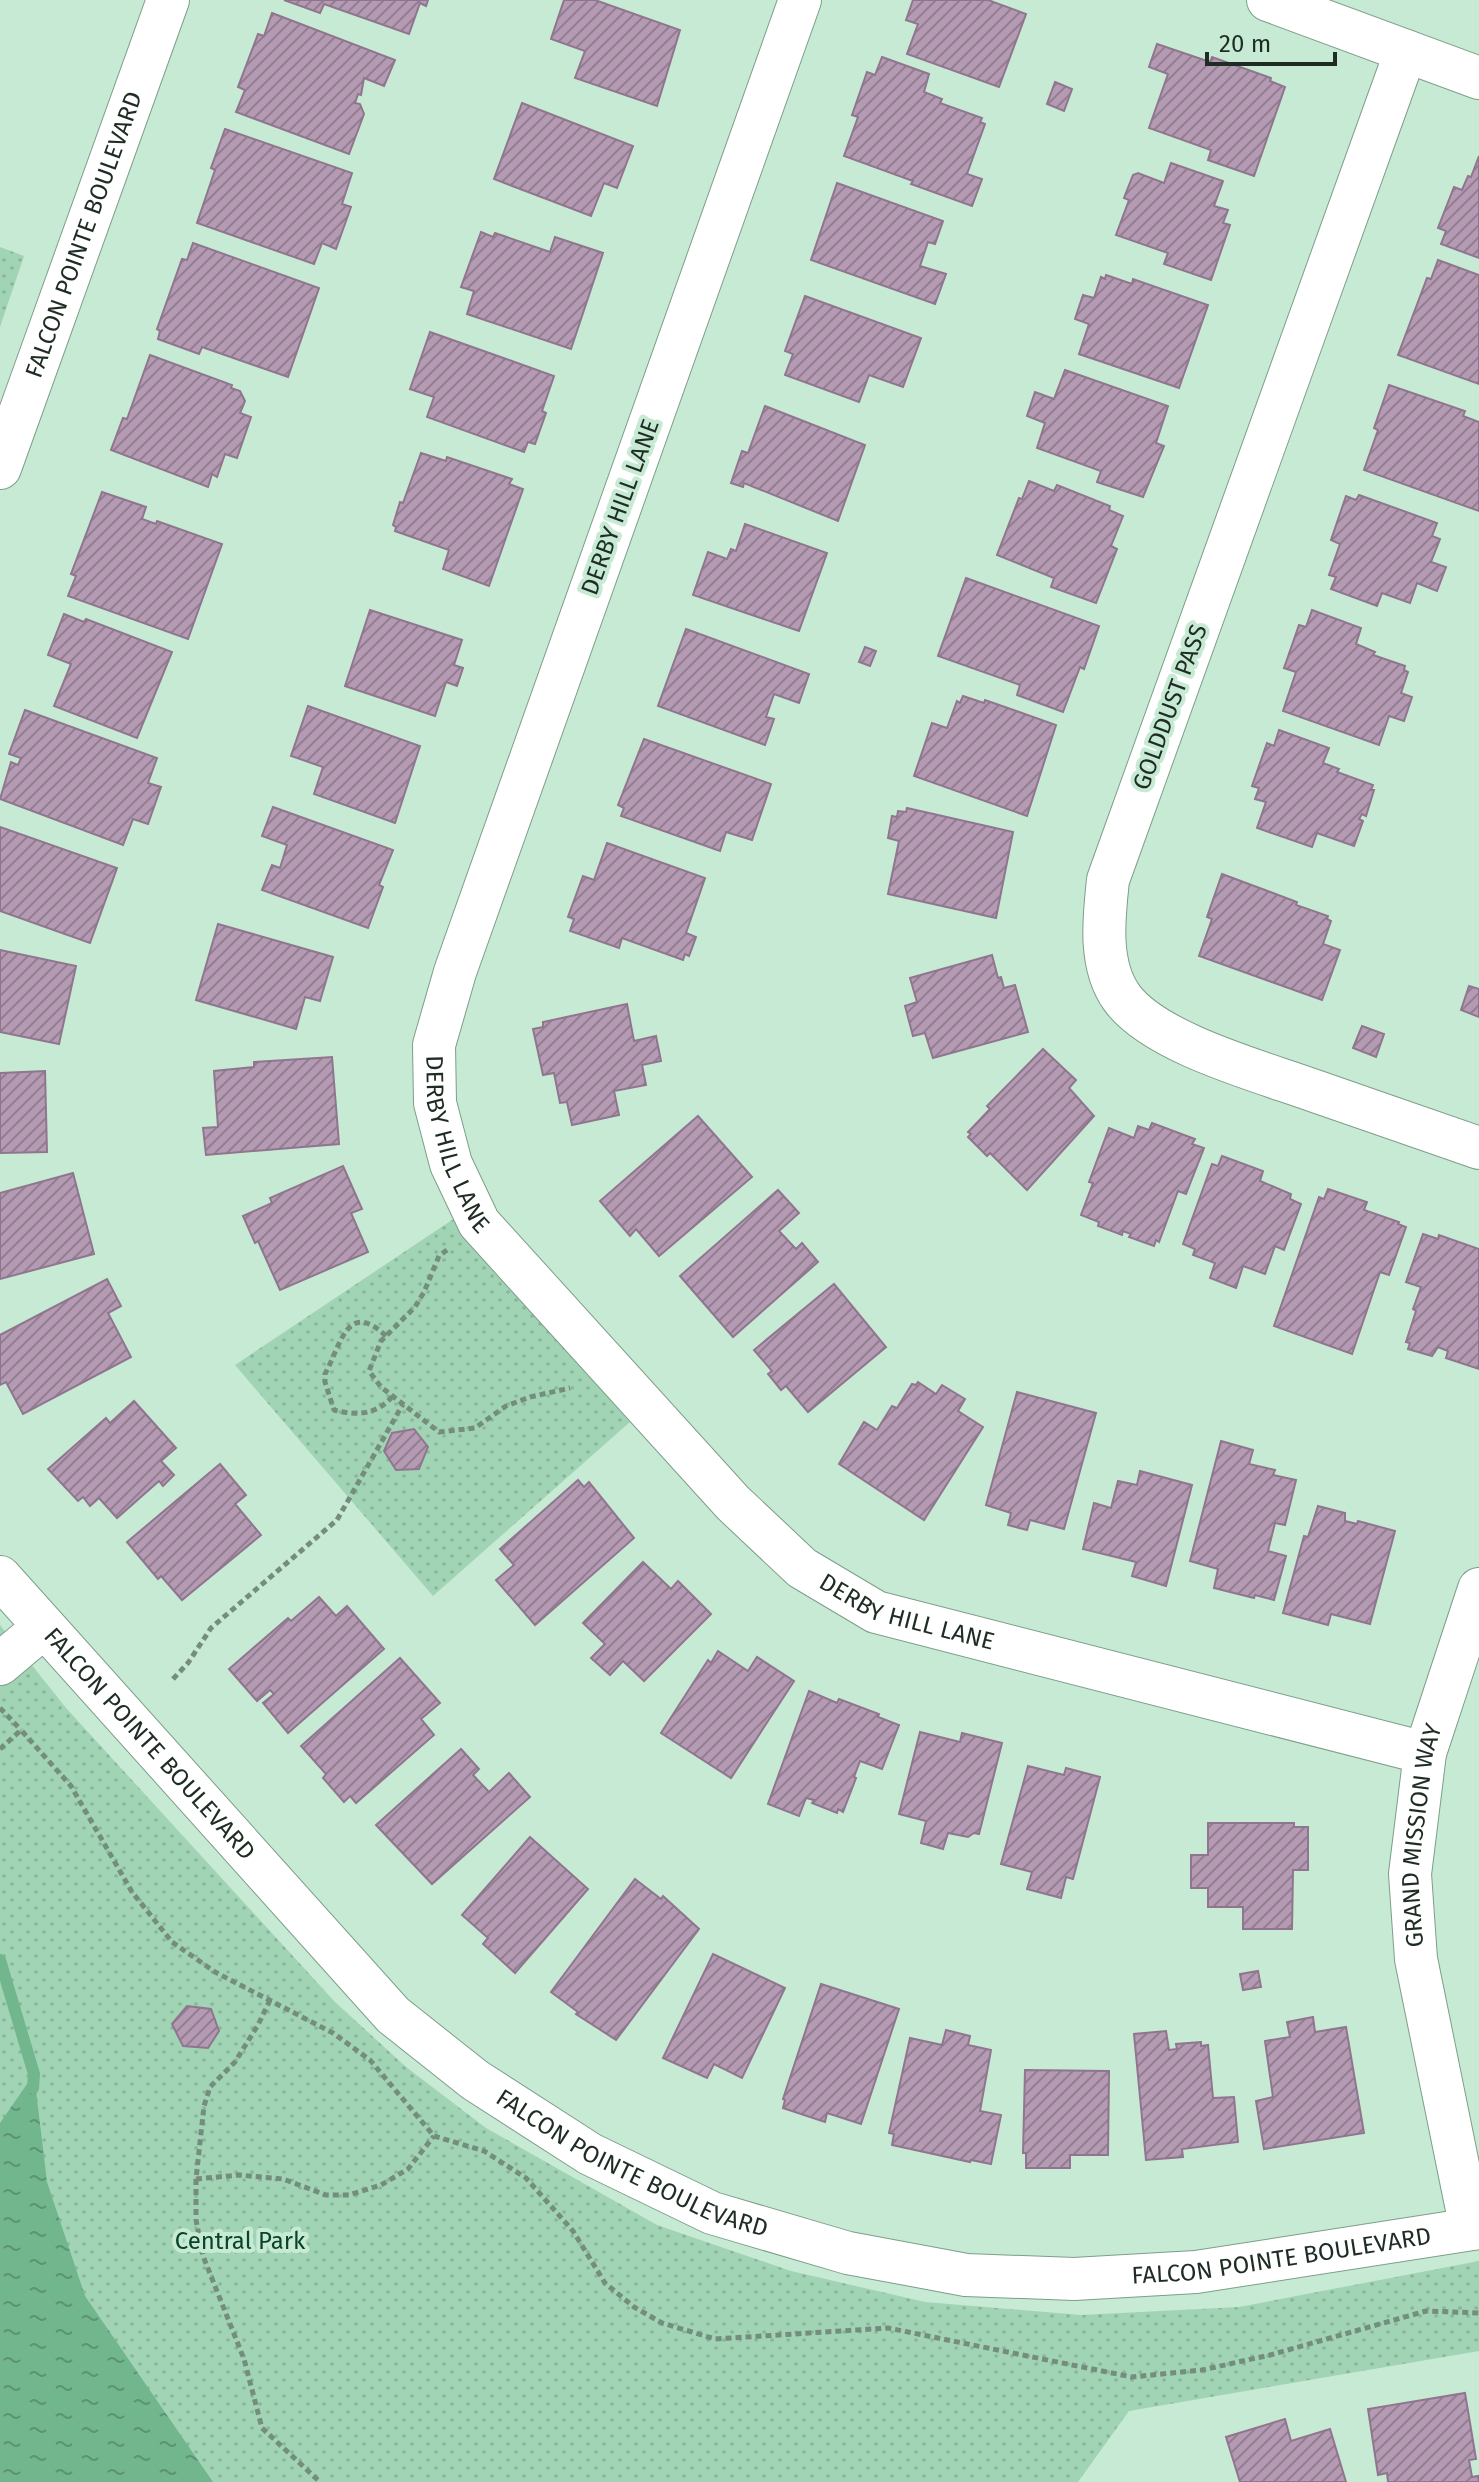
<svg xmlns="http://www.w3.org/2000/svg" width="1479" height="2482" font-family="'Fira Sans',sans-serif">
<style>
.park{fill:url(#park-dots)}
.water{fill:url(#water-ripples)}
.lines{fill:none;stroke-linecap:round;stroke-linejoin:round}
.stream{stroke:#71b68d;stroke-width:12}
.building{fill:url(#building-hatch);stroke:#8f768e;stroke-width:2}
.minor-casing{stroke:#7e9e8a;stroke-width:44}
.path{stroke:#748d7d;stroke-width:5;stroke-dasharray:6 4;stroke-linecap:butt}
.minor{stroke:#fff;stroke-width:42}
.labels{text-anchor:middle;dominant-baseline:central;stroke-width:8;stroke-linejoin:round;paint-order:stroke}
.street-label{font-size:24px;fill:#1e2c23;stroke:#c7ead4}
.park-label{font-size:24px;fill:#0a4328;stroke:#c7ead4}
</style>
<defs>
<pattern id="park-dots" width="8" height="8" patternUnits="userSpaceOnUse" patternTransform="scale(2)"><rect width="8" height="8" fill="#a0d4b4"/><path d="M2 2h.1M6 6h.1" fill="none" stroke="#89b69a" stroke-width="1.8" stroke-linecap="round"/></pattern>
<pattern id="water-ripples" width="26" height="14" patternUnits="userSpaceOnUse" patternTransform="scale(2)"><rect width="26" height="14" fill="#71b68d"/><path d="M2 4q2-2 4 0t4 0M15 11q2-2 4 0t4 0" fill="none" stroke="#5c9473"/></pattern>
<pattern id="building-hatch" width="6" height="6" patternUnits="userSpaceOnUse" patternTransform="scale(2)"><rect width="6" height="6" fill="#b59ab3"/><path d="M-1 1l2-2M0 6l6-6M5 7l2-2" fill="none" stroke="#937e91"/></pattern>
</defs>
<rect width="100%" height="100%" fill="#c7ead4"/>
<g class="park">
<path d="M0,247L24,256L0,327Z"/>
<path d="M455,1218L474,1244L630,1422L433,1596L235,1365Z"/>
<path d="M0,1625L66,1708L335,2002L406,2067L486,2128L657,2225L791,2271L925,2302L1081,2315L1239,2307L1479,2261V2351L1129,2411L1078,2482H0Z"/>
</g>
<path class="water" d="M34,2074L47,2182L85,2296L213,2482H0V2123Z"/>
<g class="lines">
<path class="stream" d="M0,1960L34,2074L33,2088"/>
</g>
<g class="building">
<path d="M284,0H428L426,6L420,3L409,34L324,4L320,13Z"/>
<path d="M564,0H595L680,30L657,106L575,78L585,51L551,39Z"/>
<path d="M913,0H988L1026,14L999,87L907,54L918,24L906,20Z"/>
<path d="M272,13L395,60L384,86L364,78L361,95L358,94L355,103L360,104L364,114L349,154L236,112L245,90L238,87L258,34L264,36Z"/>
<path d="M1157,44L1210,62L1212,57L1271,78L1270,81L1285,87L1254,176L1208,160L1211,150L1149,128L1168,74L1149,67Z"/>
<path d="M882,57L929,74L924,92L942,99L940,103L982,118L980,122L985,124L967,174L982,179L972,206L911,184L913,181L844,156L858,117L852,115L867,72L875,75Z"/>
<path d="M1055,82L1072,89L1064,111L1047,104Z"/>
<path d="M522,103L633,146L617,188L604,183L591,216L494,179Z"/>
<path d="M225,129L352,173L342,204L351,207L336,249L322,243L314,264L197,223L215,170L211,168Z"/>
<path d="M1479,156V258L1441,244L1446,231L1438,228L1454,187L1462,190L1468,176L1471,177Z"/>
<path d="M1171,163L1223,181L1214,206L1228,210L1223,223L1230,225L1211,280L1164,264L1168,253L1116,235L1129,200L1124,198L1133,175L1138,173L1164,183Z"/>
<path d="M837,183L943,221L935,244L928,242L920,266L946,274L935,304L811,260Z"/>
<path d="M481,232L493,237L495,233L550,252L555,237L603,253L571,349L467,314L474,291L461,287Z"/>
<path d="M193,243L319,288L288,377L202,347L199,354L158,339L160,331L157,329L182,259L187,260Z"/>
<path d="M1438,260L1479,275V384L1398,355L1427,278L1431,279Z"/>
<path d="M1106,275L1132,284L1133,279L1208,305L1179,388L1079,354L1089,324L1075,319L1083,295L1094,298L1101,277L1105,279Z"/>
<path d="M805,296L921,338L903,387L869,375L859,402L785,375L793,354L785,351Z"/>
<path d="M430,332L554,376L542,411L546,413L535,444L528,442L524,452L427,417L434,397L410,389Z"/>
<path d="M150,355L232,385L231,388L240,391L245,401L240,413L251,417L237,458L225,454L217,477L212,474L208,487L111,450L123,418L127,419Z"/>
<path d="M1065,370L1168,406L1156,443L1164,446L1143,497L1097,482L1101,471L1037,448L1045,423L1027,416L1035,392L1054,399Z"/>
<path d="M1389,385L1465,411L1463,416L1479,422V511L1364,470L1378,430L1374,428Z"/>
<path d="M765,406L865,445L838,521L744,483L743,487L731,483L742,451L748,453Z"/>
<path d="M421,453L446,461L447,457L512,479L509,484L523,489L489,586L443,569L449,550L395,531L396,527L393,525L400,502L403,503Z"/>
<path d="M1029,481L1054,491L1057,485L1110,506L1109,510L1123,516L1111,546L1117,549L1096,603L1051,587L1054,578L997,555L1019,498L1022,499Z"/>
<path d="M102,492L146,507L142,519L156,524L157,521L222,544L188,639L68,596L76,576L71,574Z"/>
<path d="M1359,495L1437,523L1432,536L1440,539L1431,562L1446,567L1437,591L1417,583L1410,603L1382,593L1377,606L1331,589L1336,577L1329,575L1340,544L1331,540L1346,496L1356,500Z"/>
<path d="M745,524L827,553L799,631L693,595L708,552L727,559L731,549L736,551Z"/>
<path d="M966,578L1099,626L1084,669L1080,667L1063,712L1017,695L1020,685L938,656Z"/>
<path d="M370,610L462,640L454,665L463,668L457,686L446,682L435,716L345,686Z"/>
<path d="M1312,610L1361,628L1356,644L1375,652L1373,655L1405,666L1404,670L1408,672L1401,693L1412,697L1404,721L1389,716L1379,745L1283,711L1296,672L1284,668L1299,625L1306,627Z"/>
<path d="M64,614L84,622L86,619L172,652L137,738L54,706L71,664L48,655Z"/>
<path d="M686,629L809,674L799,703L774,694L766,717L774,719L765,745L658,706Z"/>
<path d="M865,647L876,651L870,666L859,662Z"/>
<path d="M963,696L984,703L985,700L1056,725L1027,816L914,776L932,723L947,728L957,701L960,703Z"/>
<path d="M308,706L420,746L395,823L314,794L323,767L291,756Z"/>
<path d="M25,710L157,758L148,783L161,787L148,824L133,819L123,845L0,799L11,762L18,765L21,758L9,754Z"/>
<path d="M1279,730L1329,748L1323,763L1339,769L1337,772L1373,785L1371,790H1374L1366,816L1362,814L1359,819L1363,821L1354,846L1317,833L1312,847L1257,828L1266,802L1255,799L1259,788L1252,786L1267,743L1274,746Z"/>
<path d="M644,739L771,784L752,840L726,832L720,851L621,816L624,808L618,805Z"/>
<path d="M273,807L393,850L379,885L383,887L368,928L262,890L272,865L280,868L287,845L262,836Z"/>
<path d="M907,808L1013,832L996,918L888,894L899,841L888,838L892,816L897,817L898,811L906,812Z"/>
<path d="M0,827L117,868L90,943L0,911Z"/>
<path d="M607,843L705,878L686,933L696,937L689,956L685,954L683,960L622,938L619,948L570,931L574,919L568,917L583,876L594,880Z"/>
<path d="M1222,874L1297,902L1296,905L1328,916L1327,919L1331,921L1323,944L1340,950L1322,1000L1199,956L1212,919L1207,917Z"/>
<path d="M218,924L333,957L320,1001L305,997L296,1029L196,1000Z"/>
<path d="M0,950L76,966L59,1044L0,1032Z"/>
<path d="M992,955L998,978L1001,977L1004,988L1015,985L1028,1032L933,1058L925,1033L913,1036L905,1006L917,1002L910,978Z"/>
<path d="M1469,986L1479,989V1017L1461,1010Z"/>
<path d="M627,1004L634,1041L656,1036L661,1061L642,1065L646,1085L614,1091L619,1115L572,1125L567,1102L560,1103L554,1073L543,1075L533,1029L543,1027V1022Z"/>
<path d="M1362,1026L1384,1034L1376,1057L1353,1048Z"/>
<path d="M1043,1049L1076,1080L1069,1088L1094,1116L1027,1190L990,1153L987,1156L968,1137L971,1134L968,1132L990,1109L987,1106Z"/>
<path d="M332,1057L339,1144L206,1155L203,1128L218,1127L214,1071L254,1067V1062Z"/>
<path d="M45,1071L47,1152L0,1153V1073Z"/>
<path d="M698,1116L752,1177L659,1256L636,1229L630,1236L600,1201Z"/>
<path d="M1152,1123L1195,1139L1192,1144L1204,1148L1186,1194L1178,1191L1159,1242L1156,1240L1154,1246L1129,1237L1131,1234L1123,1231L1122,1235L1098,1226L1099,1222L1081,1215L1093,1183L1089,1182L1109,1128L1134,1138L1138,1126L1149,1130Z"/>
<path d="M1222,1156L1263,1171L1260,1181L1291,1194L1290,1199L1301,1204L1284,1250L1275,1246L1265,1274L1243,1266L1236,1288L1210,1278L1215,1263L1193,1255L1195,1249L1183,1244L1212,1164L1218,1166Z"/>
<path d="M343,1166L362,1209L351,1213L368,1252L280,1290L258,1241L255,1243L243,1216L272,1203L270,1198Z"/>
<path d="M73,1173L94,1254L0,1279V1193Z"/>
<path d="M1328,1189L1367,1202L1364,1210L1399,1222L1398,1224L1406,1227L1389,1275L1380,1272L1352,1354L1274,1326L1319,1197L1324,1199Z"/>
<path d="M778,1190L799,1213L779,1231L796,1249L802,1243L818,1262L733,1337L680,1276Z"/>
<path d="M1423,1234L1438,1239L1439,1235L1479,1249V1369L1446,1358L1448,1351L1438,1347L1432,1356L1408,1349L1410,1343L1406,1342L1416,1311L1413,1309L1421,1287L1406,1282Z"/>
<path d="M107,1279L121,1306L108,1313L131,1357L23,1414L6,1382L0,1385V1335Z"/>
<path d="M834,1284L886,1347L808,1412L786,1386L781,1390L768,1374L772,1371L754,1350Z"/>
<path d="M918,1382L936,1394L942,1385L965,1399L958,1411L983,1427L924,1520L839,1464L864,1422L877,1430L892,1406L897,1408L912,1384L916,1385Z"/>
<path d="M1017,1392L1096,1413L1064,1529L1030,1520L1027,1530L1008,1525L1011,1513L986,1505Z"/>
<path d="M134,1401L176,1448L161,1461L174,1475L163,1486L159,1481L117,1518L99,1498L90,1506L83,1497L78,1501L48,1469L106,1418L110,1423Z"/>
<path d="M414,1429L428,1447L419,1469L396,1470L384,1451L392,1433Z"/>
<path d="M1221,1441L1253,1450L1249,1464L1275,1470L1273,1475L1296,1480L1285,1525L1275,1523L1268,1551L1286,1556L1274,1600L1255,1595L1254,1598L1214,1588L1218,1569L1190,1561Z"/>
<path d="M220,1464L246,1495L235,1504L261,1535L182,1600L161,1576L158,1579L127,1542Z"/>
<path d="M1140,1471L1192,1485L1166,1586L1132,1576L1136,1562L1083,1549L1094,1503L1111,1508L1118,1481L1137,1485Z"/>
<path d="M578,1480L584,1487L589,1482L634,1538L535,1625L496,1580L514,1565L500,1549Z"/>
<path d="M1318,1506L1345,1513V1521L1357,1524L1358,1521L1395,1531L1370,1624L1331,1614L1328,1625L1283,1613L1304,1536L1308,1537Z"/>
<path d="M643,1562L671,1589L678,1581L711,1614L644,1681L623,1661L610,1675L591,1658L605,1644L583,1623Z"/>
<path d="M319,1597L336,1616L347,1606L384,1649L288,1733L263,1703L274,1694L270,1690L257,1701L229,1669L288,1618L291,1621Z"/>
<path d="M718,1651L748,1671L757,1657L794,1681L731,1778L661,1733L708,1660L711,1663Z"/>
<path d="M400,1658L440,1703L421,1719L434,1735L356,1803L350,1796L344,1802L323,1778L326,1774L301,1746Z"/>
<path d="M809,1691L837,1703L839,1699L879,1714L878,1717L899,1725L882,1769L860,1761L854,1777L856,1778L843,1812L838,1809L837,1813L812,1803L814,1800L806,1798L799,1816L768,1804Z"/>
<path d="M920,1732L960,1742L962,1733L1002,1743L979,1834L974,1833L968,1837L948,1833L943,1849L921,1843L926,1821L899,1814Z"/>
<path d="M461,1749L479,1769L473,1775L489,1792L509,1773L530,1797L432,1884L376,1825Z"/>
<path d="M1028,1766L1064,1775L1066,1768L1100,1777L1073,1879L1066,1877L1061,1898L1027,1889L1032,1872L1001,1864Z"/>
<path d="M1208,1823H1294V1827H1308V1870H1293L1292,1929H1243V1907H1208V1888H1191V1855H1208Z"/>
<path d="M530,1837L588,1889L515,1973L483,1944L488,1938L462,1915Z"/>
<path d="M635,1879L661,1899L663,1896L699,1929L616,2040L576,2014L578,2012L551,1992Z"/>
<path d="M713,1954L785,1988L742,2078L714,2064L707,2078L663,2058Z"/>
<path d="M1258,1971L1261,1987L1243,1990L1240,1974Z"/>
<path d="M821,1984L899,2009L861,2124L827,2113L825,2122L783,2108L785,2100L783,2099Z"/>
<path d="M187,2006L211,2009L219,2031L208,2048L183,2046L172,2024Z"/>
<path d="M1313,2017L1315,2032L1346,2027L1364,2133L1264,2149L1256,2101L1273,2097L1265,2041L1290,2037L1287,2022Z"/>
<path d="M946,2030L970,2036L968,2045L991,2050L980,2111L1001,2115L991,2164L971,2160L970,2162L892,2145L894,2134L889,2133L910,2038L942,2045Z"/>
<path d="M1166,2031L1169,2050L1177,2049L1176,2044L1201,2042V2046L1208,2045L1213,2098L1234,2097L1238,2142L1182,2149L1183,2157L1146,2160L1134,2034Z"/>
<path d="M1025,2070L1109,2071L1108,2155H1070V2168H1026V2153H1023Z"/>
<path d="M1465,2393L1476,2459L1469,2460L1472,2477L1478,2476L1479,2482H1388L1387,2473L1378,2475L1368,2409Z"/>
<path d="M1285,2419L1291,2441L1330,2429L1346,2482H1240L1226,2437Z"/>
</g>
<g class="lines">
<defs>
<g id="minor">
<path id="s1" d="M800,0L455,972L434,1045L435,1103L451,1164L479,1223L733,1503L802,1568L876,1612L1425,1753"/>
<path d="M1268,0L1479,78"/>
<path d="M1406,51L1108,880C1104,917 1098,965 1122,998C1155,1043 1259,1071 1312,1090C1368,1109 1423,1129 1479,1148"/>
<path id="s2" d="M0,468L168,0"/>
<path id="s3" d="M0,1577L393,2015L475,2080L590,2154L712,2213L848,2253L966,2275L1074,2279L1196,2272L1479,2228"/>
<path d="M0,1664L44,1627"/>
<path id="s4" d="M1471,2229L1416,1959L1410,1874L1425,1753L1479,1589"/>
</g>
</defs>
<use href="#minor" class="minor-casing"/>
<g class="path">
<path d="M447,1250L439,1256L424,1292L415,1307L381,1341L369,1371L381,1387L439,1432L475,1428L506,1406L530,1397L570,1388"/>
<path d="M386,1336C347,1299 341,1345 325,1374V1382L334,1410C358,1416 376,1415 393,1396"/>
<path d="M173,1679L188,1663L211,1628L337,1520L403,1404"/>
<path d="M0,1708L21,1730"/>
<path d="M0,1749L21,1730L71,1786L132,1892L172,1942L215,1972L333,2033L370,2060L434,2136L484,2151L526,2178L573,2231L605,2283L634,2307L662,2323L715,2339L888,2328L1132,2377L1202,2370L1270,2355L1426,2311L1479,2313"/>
<path d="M270,2000L258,2025L235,2062L210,2087L204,2106L196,2179V2220L203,2256L244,2359L262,2428L320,2482"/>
<path d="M196,2179L239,2175L283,2179L326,2195H349L381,2185L408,2169L434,2136"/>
</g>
<use href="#minor" class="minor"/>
</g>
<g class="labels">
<g class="street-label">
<text stroke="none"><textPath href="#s2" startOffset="248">FALCON POINTE BOULEVARD</textPath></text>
<text transform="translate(620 507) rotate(-70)">DERBY HILL LANE</text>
<text transform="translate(1170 707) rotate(-70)">GOLDDUST PASS</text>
<text stroke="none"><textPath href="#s1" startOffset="1210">DERBY HILL LANE</textPath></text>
<text stroke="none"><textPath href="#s1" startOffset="1882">DERBY HILL LANE</textPath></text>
<text stroke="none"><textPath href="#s3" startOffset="224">FALCON POINTE BOULEVARD</textPath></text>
<text stroke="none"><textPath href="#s4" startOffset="400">GRAND MISSION WAY</textPath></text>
<text stroke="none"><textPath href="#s3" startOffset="872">FALCON POINTE BOULEVARD</textPath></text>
<text stroke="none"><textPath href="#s3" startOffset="1544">FALCON POINTE BOULEVARD</textPath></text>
</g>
<g class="park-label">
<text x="240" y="2241">Central Park</text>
</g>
</g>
<path d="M1207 52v12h128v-12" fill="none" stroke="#1e2c23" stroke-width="4"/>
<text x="1219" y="52" font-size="24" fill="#1e2c23" stroke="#c7ead4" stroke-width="6" paint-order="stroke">20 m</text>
</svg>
